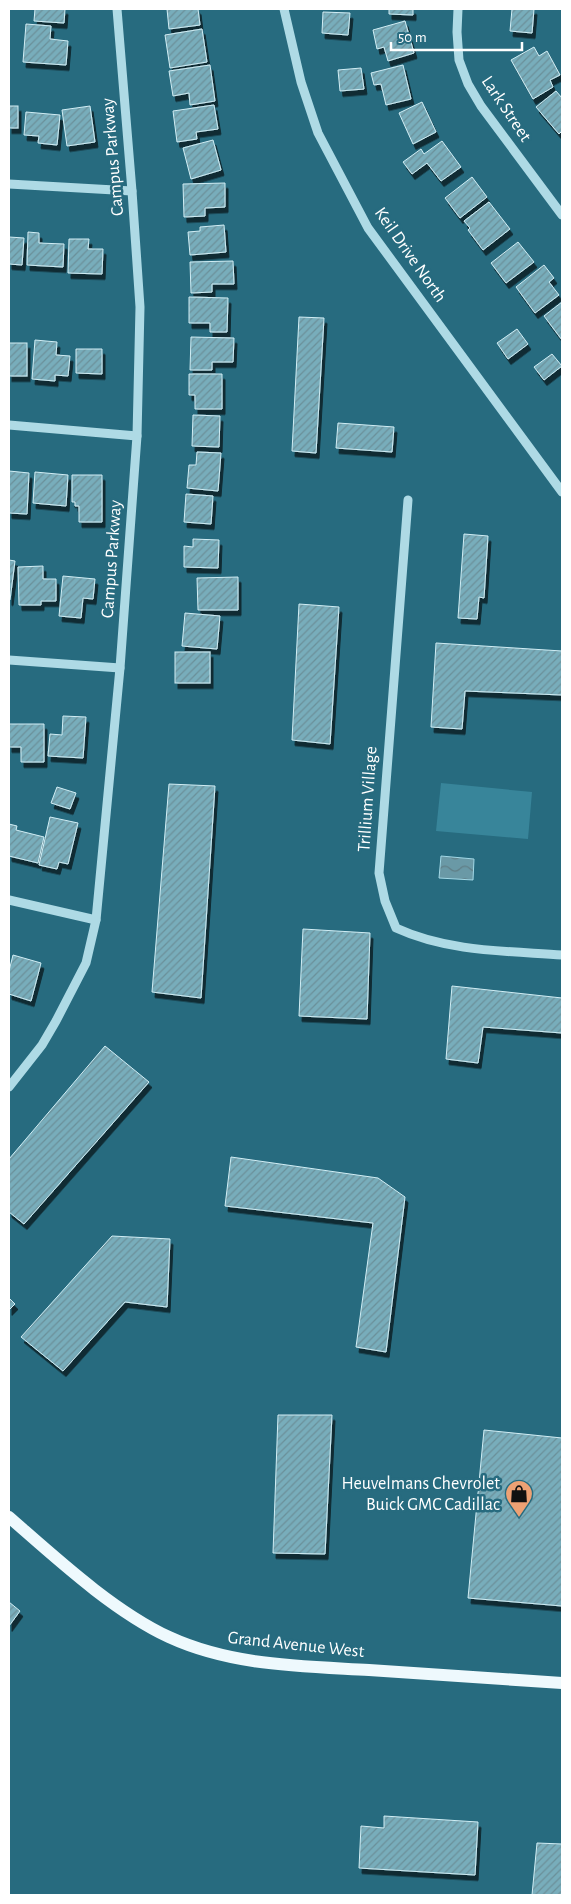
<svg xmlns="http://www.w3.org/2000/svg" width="571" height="1904" font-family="'Alegreya Sans',sans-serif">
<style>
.pitch{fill:#38859a}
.water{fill:url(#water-waves);stroke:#a2d8e6}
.building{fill:url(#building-hatch);stroke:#d1edf4;filter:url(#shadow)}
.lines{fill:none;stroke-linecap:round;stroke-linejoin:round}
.minor{stroke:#aedae5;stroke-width:9}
.major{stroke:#eef9fd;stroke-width:12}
.labels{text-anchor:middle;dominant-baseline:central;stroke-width:5;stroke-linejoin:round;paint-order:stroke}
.street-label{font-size:18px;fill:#fff;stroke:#276b7f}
.poi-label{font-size:18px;fill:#fff;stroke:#276b7f;text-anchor:end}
</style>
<defs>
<pattern id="water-waves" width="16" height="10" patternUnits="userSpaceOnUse" patternTransform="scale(1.25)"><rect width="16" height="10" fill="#6a99a6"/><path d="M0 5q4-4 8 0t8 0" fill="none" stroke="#607e86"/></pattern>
<pattern id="building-hatch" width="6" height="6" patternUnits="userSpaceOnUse" patternTransform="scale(1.25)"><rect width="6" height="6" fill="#78adbb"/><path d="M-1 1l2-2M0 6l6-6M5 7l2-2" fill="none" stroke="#6b909a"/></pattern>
<filter id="shadow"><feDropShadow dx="3" dy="5.5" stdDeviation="0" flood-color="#0009"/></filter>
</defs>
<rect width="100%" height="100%" fill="#276b7f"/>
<path class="pitch" d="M441,783L532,792L528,839L436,831Z"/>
<path class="water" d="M441,856L474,859L473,880L439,878Z"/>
<g class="building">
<path d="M35,9H65L64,23L34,21Z"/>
<path d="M167,9H198L200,25L169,29Z"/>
<path d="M389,9H413V15L389,14Z"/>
<path d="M512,9H534L532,33L510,31Z"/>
<path d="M323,12L350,13L348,35L322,33Z"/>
<path d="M405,21L414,53L388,61L384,47L377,49L373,30Z"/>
<path d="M26,24L51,26L50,39L68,41L66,65L23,62Z"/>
<path d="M202,29L207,62L170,68L165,35Z"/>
<path d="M534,47L539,56L547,51L560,75L550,80L553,87L533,99L511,60Z"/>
<path d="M210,65L215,101L190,105L189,93L173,96L169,71Z"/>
<path d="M403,65L411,99L386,105L381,84L374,85L371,73Z"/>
<path d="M361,68L364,89L340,91L338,70Z"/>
<path d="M556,91L562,98V131L559,134L536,107Z"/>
<path d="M422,102L436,132L413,144L399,113Z"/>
<path d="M214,105L218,129L196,132L197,139L177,142L173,111Z"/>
<rect x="9" y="106" width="9" height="22"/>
<path d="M90,106L95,142L67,146L62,110Z"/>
<path d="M26,112L60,115L57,145L38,143L39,136L24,135Z"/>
<path d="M213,140L221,170L191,179L183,148Z"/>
<path d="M442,141L461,167L441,181L427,163L412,174L403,162L421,149L424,154Z"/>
<path d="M472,177L487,197L460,218L445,198Z"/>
<path d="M225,183V207L205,208V216L184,217L183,184Z"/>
<path d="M489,202L510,229L483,250L468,230L470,228L464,221Z"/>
<path d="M224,225L226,252L190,255L188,232L200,231V227Z"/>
<path d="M28,232L39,233V243L64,244L63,267L27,265Z"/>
<path d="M9,237L24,238L22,265L9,264Z"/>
<path d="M69,239H89L88,249H103L102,274L68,273Z"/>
<path d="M518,242L534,262L506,283L491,263Z"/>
<path d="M233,261L234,284H212V292L191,293L190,262Z"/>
<path d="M544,265L554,278L549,282L559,295L535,313L516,287Z"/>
<path d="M189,297L228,298L227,332H210V323H189Z"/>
<path d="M562,302V340L544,316Z"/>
<path d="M299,317L324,318L316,453L292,451Z"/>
<path d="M517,329L528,344L508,359L497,343Z"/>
<path d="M191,337L234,338L233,362H212V370H190Z"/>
<path d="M35,340L57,342L56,355L70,356L68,376L55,375V381L32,379Z"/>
<rect x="9" y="343" width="18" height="33"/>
<path d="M76,349H102V374L76,373Z"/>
<path d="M552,354L562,366L544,380L534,367Z"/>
<path d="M189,374H222V409H195V395H189Z"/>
<path d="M193,415L220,416L219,447L192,446Z"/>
<path d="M338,423L394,427L392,452L336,448Z"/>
<path d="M197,452L221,453L218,491L187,488L189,465H196Z"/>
<path d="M9,471L29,473L27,514L9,513Z"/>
<path d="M35,472L68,475L66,506L33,503Z"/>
<path d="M72,475H102V522H79V506H75V502H72Z"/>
<path d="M186,494L213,496L211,524L184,522Z"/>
<path d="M464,534L488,536L484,598L479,597L477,619L458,618Z"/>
<path d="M193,539L219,540L218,568L184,567V546L193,547Z"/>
<path d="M9,560L15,561L10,600H9Z"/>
<path d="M43,566V579H56V601H41V605H19L18,567Z"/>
<path d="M63,576L95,579L93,599L83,598L81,618L59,616Z"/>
<path d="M238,577V610H198L197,578Z"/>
<path d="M299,604L339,607L330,744L292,740Z"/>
<path d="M185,613L220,616L217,649L182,646Z"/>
<path d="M436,643L562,651V695L465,691L462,729L431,727Z"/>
<rect x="175" y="652" width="35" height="31"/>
<path d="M63,716L86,717L83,758L48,756L50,734L62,735Z"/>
<path d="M9,724H44V762H21V747H9Z"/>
<path d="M169,784L215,786L201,998L152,992Z"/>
<path d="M57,787L76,793L70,809L51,803Z"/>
<path d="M50,817L78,823L68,864L59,862L57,869L39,865Z"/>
<path d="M9,824L17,826L16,830L44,837L38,863L9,856Z"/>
<path d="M303,929L370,933L367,1019L299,1016Z"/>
<path d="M13,955L41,963L31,1001L9,994V971Z"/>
<path d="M452,986L562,998V1033L483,1027L478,1063L446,1059Z"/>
<path d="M105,1046L149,1082L24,1224L9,1212V1159Z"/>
<path d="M231,1157L378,1178L405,1197L386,1352L356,1347L373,1223L225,1206Z"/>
<path d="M112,1236L170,1239L167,1307L125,1302L63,1371L21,1337Z"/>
<path d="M9,1298L15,1304L9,1310Z"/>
<path d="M278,1415H332L325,1554L273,1553Z"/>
<path d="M484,1430L562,1438V1606L468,1598Z"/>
<path d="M9,1602L20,1611L9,1626Z"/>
<path d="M384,1816L478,1822L475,1875L359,1868L361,1826L384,1828Z"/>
<path d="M537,1843L562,1844V1895H532Z"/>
</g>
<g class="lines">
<g class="minor">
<path d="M284,9L301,82L318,133L368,228L562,492"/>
<path d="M458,9L457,32L459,60L468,84L481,106L562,215"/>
<path d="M9,184L132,191"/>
<path d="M9,425L137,436"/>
<path d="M408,500L379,873L385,901L396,928C448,952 507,951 562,955"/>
<path d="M9,660L120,668"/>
<path d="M9,900L96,920"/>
<path d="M9,1087L42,1045L56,1021L86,963L96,920L120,668L137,436L140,307L132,191L117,9"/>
</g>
<path class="major" d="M9,1517C56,1558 113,1611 169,1637C232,1666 301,1666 369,1670C434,1674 498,1679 562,1683"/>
</g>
<defs>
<symbol id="shop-pin" viewBox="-11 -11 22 30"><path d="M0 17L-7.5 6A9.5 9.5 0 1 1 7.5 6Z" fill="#eda174" stroke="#276b7f"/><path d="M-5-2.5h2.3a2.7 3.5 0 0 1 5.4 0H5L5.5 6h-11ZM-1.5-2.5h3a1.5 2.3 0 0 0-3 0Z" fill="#111"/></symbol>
</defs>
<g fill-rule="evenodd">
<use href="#shop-pin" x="503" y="1478" width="32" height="43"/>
</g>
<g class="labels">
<g class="street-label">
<text transform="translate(506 109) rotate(56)">Lark Street</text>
<text transform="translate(113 157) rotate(-95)">Campus Parkway</text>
<text transform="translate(410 255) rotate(55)">Keil Drive North</text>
<text transform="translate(112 559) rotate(-86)">Campus Parkway</text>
<text transform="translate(368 799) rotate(-86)">Trillium Village</text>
<text transform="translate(296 1645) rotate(6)">Grand Avenue West</text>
</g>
<g class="poi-label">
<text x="500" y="1484">Heuvelmans Chevrolet<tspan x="500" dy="21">Buick GMC Cadillac</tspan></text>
</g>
</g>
<rect width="571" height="1904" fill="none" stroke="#ffffff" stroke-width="20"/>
<path d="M391 42v8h131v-8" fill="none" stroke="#ffffff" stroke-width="2.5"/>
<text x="398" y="42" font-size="15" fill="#ffffff" stroke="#276b7f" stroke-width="4" paint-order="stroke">50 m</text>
</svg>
